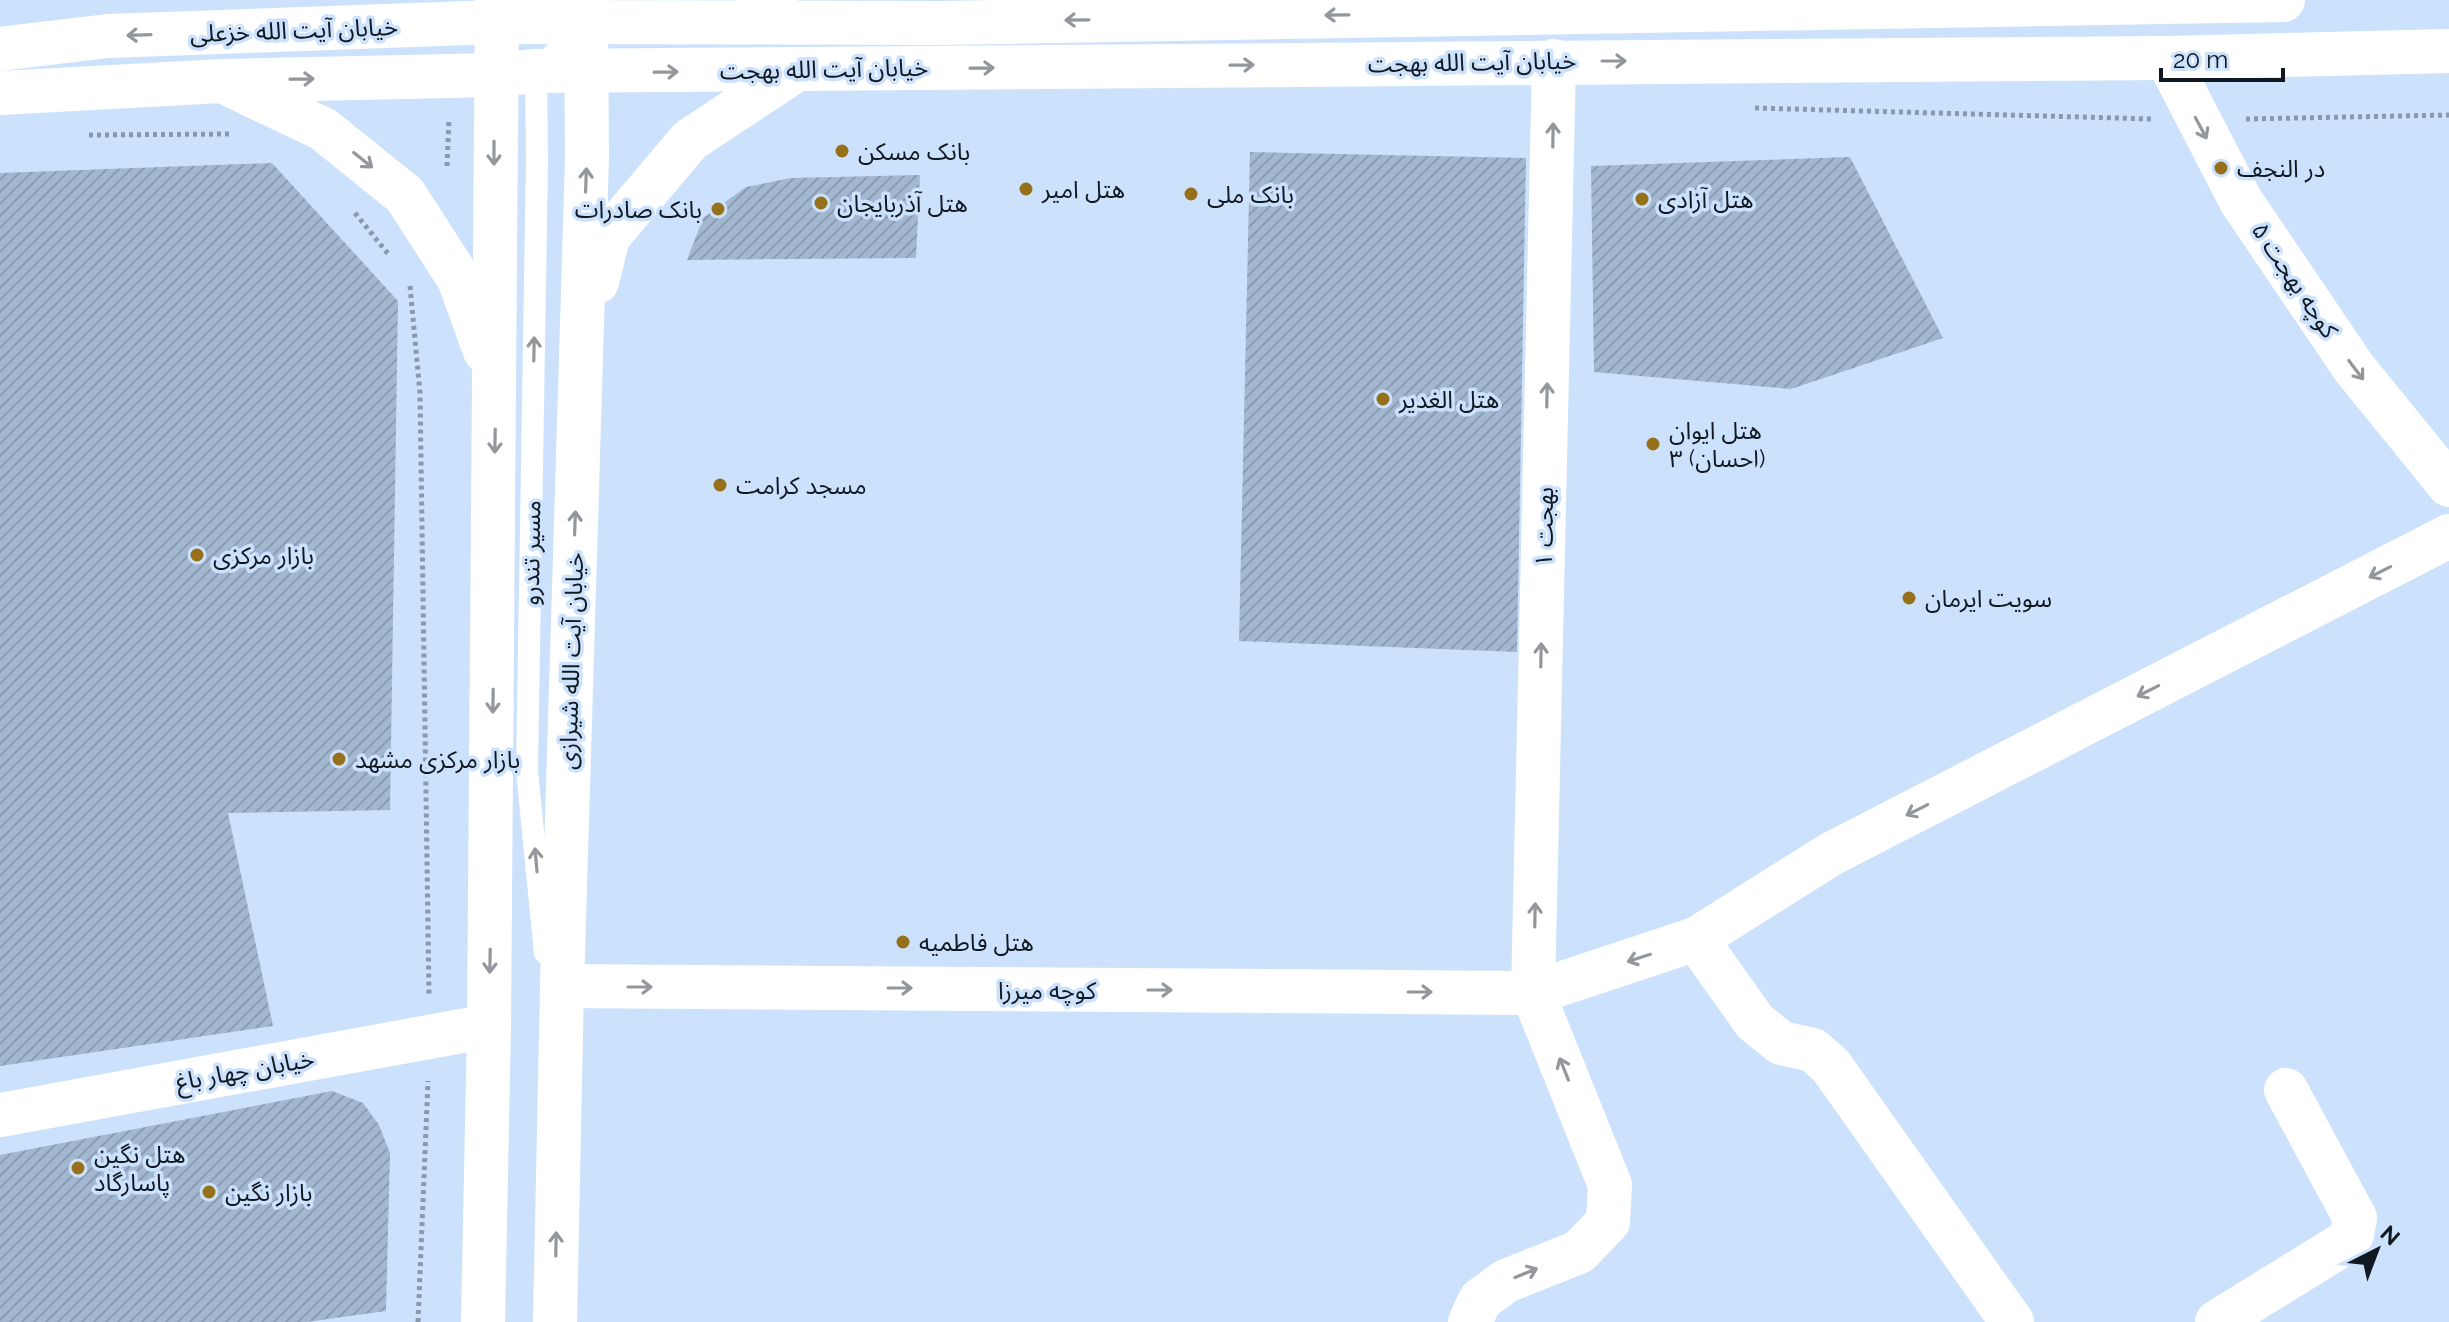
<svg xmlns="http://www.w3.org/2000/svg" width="2449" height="1322" font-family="Raleway,'Noto Sans Arabic',sans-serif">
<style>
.building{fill:url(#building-hatch)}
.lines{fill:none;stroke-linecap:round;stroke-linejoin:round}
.path{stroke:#8899ac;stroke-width:5;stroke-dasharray:4 4;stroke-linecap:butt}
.lane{stroke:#fff;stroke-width:22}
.street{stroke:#fff;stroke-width:44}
.secondary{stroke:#fff;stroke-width:44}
.primary{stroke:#fff;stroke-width:44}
.oneway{stroke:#93979b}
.poi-dot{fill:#97701b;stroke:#cce2fc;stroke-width:3}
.labels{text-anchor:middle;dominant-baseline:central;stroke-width:7;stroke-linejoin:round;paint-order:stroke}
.street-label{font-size:24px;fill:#101821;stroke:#cce2fc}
.poi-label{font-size:24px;fill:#101821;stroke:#cce2fc;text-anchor:start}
</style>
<defs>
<pattern id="building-hatch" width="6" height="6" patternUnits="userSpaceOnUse" patternTransform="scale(2)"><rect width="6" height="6" fill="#a2b7d0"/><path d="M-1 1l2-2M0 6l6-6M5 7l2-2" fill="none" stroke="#8a9db2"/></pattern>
</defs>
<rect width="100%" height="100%" fill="#cce2fc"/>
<g class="building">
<path d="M1250,152L1526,158L1517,652L1239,641Z"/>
<path d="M1850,157L1943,338L1791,389L1594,372L1591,166Z"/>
<path d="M272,163L398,301L390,810L228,813L273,1026L0,1066V173Z"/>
<path d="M920,175L916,258L687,260L703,218L746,187L791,178Z"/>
<path d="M332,1091L363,1103L379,1125L390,1153L386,1311L307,1322H0V1155Z"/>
</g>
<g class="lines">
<g class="path">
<path d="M1755,108L2152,119"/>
<path d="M2246,119L2449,115"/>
<path d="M89,135L231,134"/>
<path d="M447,166L449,119"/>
<path d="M355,213L389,255"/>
<path d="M410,286L420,393L429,995"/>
<path d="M418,1322L428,1081"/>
</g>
<path class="lane" d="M545,953L527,771L537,161L536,71L584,25"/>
<g class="street">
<path d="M2167,58L2241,201L2354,368L2449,485"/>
<path d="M1696,939L1755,1022L1781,1043L1813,1050L1831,1066L2012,1322"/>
<path d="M562,986L1533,993L1696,939L1831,854L2449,536"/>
<path d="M0,1115L489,1026"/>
<path d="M1470,1322L1480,1300L1506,1281L1579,1252L1608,1222L1610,1185L1533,993L1554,61"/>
<path d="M2217,1322L2345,1243L2352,1235L2355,1218L2286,1090"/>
</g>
<g class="secondary">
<path d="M0,49L108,36L497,22L939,23L2283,0"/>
<path d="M0,93L222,81L495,75L536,71L2167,58L2449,51"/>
</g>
<g class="primary">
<path d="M758,0L790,22"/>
<path d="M222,81L323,129L405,195L459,279L485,351"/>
<path d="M597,282L608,237L690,140L796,70"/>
<path d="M483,1322L489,1026L497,0"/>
<path d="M555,1322L562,986L587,158L586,0"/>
</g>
</g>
<defs><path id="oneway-shaft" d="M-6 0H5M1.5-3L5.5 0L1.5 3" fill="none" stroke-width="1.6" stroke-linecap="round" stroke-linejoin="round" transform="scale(2)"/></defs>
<g class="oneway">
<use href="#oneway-shaft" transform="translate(1337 15) rotate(179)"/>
<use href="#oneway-shaft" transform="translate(1077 20) rotate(179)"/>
<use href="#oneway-shaft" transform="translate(139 35) rotate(178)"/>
<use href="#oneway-shaft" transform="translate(1614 61)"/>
<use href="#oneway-shaft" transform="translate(1242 65) rotate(-1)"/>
<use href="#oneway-shaft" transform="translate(982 68) rotate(-1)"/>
<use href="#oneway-shaft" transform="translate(666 72) rotate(-1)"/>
<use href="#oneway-shaft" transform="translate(302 79) rotate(-1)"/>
<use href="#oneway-shaft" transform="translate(2201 128) rotate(62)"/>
<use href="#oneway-shaft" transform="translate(1553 135) rotate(-89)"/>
<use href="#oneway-shaft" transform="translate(494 153) rotate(90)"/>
<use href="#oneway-shaft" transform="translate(363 160) rotate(39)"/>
<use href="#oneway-shaft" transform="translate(586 180) rotate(-88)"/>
<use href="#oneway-shaft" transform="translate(534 349) rotate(-89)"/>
<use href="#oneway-shaft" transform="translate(2356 370) rotate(53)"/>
<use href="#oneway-shaft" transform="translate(1547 395) rotate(-89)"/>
<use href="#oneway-shaft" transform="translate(495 441) rotate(91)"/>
<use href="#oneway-shaft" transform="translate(575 523) rotate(-88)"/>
<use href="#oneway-shaft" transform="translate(2380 572) rotate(153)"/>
<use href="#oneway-shaft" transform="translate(1541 655) rotate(-89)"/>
<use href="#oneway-shaft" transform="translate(2148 691) rotate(153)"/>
<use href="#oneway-shaft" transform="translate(493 701) rotate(91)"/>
<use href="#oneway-shaft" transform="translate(1917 810) rotate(153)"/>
<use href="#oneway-shaft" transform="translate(536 860) rotate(-95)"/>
<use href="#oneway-shaft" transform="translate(1535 915) rotate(-89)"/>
<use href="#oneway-shaft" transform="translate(1639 958) rotate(162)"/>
<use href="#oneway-shaft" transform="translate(490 961) rotate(91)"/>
<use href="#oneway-shaft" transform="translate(640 987)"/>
<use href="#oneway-shaft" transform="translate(900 988)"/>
<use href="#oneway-shaft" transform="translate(1160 990)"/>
<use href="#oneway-shaft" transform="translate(1420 992)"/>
<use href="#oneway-shaft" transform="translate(1564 1069) rotate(-112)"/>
<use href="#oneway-shaft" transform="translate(556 1244) rotate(-89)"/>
<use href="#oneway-shaft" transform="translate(1526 1273) rotate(-22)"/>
</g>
<g class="poi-dot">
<circle cx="842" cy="151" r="8"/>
<circle cx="2221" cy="168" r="8"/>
<circle cx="1026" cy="189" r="8"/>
<circle cx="1191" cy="194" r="8"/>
<circle cx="1642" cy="199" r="8"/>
<circle cx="821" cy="203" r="8"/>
<circle cx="718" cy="209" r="8"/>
<circle cx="1383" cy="399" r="8"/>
<circle cx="1653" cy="444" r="8"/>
<circle cx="720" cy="485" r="8"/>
<circle cx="197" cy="555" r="8"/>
<circle cx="1909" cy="598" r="8"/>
<circle cx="339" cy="759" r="8"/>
<circle cx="903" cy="942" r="8"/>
<circle cx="78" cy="1168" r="8"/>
<circle cx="209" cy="1192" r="8"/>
</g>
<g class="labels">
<g class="street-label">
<text transform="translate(294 30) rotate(-2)">خیابان آیت الله خزعلی</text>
<text transform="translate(1472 62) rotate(-1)">خیابان آیت الله بهجت</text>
<text transform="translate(824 69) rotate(-1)">خیابان آیت الله بهجت</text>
<text transform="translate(2295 280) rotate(56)">کوچه بهجت ۵</text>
<text transform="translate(1544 527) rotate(-89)">بهجت ۱</text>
<text transform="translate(531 553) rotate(-89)">مسیر تندرو</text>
<text transform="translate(571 661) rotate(-88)">خیابان آیت الله شیرازی</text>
<text x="1047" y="990">کوچه میرزا</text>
<text transform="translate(245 1070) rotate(-10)">خیابان چهار باغ</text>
</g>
<g class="poi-label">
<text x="858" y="151">بانک مسکن</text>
<text x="2237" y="168">در النجف</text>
<text x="1042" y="189">هتل امیر</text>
<text x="1207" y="194">بانک ملی</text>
<text x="1658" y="199">هتل آزادی</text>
<text x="837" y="203">هتل آذربایجان</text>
<text x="702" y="209" text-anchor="end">بانک صادرات</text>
<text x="1399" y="399">هتل الغدیر</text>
<text x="1669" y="430">هتل ایوان<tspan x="1669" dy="28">۳ (احسان)</tspan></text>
<text x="736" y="485">مسجد کرامت</text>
<text x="213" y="555">بازار مرکزی</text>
<text x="1925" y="598">سویت ایرمان</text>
<text x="355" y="759">بازار مرکزی مشهد</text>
<text x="919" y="942">هتل فاطمیه</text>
<text x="94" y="1154">هتل نگین<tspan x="94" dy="28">پاسارگاد</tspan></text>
<text x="225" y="1192">بازار نگین</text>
</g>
</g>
<g transform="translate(2377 1250) rotate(42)" stroke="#cce2fc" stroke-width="6" paint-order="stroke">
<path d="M0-6L14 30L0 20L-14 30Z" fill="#101821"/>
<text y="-12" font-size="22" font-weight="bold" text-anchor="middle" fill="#101821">N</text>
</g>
<path d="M2161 68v12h122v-12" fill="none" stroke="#101821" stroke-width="4"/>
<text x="2173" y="68" font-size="24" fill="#101821" stroke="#cce2fc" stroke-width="6" paint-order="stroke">20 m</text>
</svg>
